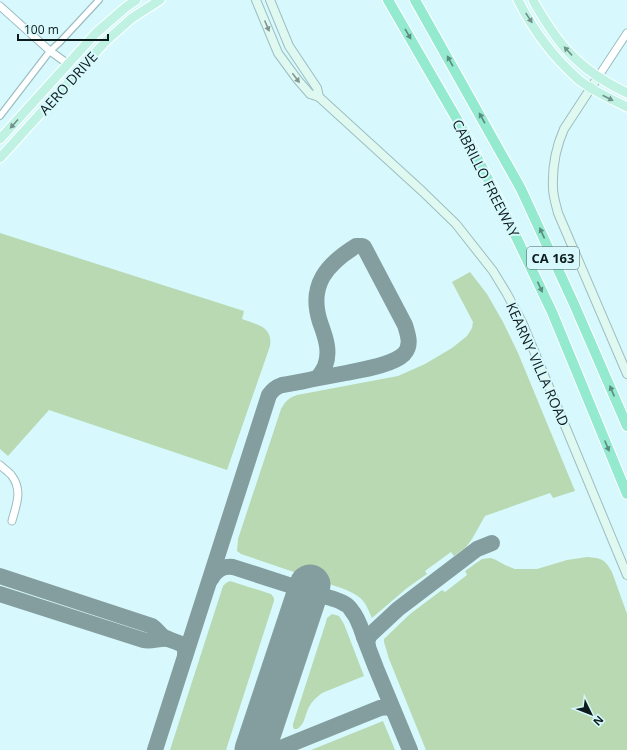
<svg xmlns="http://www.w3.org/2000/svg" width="627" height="750" font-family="'Open Sans',sans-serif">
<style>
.green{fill:#b8d9b2}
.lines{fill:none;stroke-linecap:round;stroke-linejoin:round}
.taxiway{stroke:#849ea0;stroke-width:16}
.runway{stroke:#849ea0;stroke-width:41}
.minor-casing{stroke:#9cbdc1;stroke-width:8}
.tertiary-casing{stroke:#9cbdc1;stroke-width:9}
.secondary-casing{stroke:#9cbdc1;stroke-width:10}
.primary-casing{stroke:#fff;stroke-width:11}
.motorway-casing{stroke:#fff;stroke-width:12}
.minor{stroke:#fff;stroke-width:5.5}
.tertiary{stroke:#fff;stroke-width:7}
.secondary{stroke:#dff9f1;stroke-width:8}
.primary{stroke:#bff2e2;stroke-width:9}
.motorway{stroke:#94eacf;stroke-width:10}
.oneway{fill:#6f9189}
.oneway2{fill:#819591}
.oneway3{fill:#588d7e}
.labels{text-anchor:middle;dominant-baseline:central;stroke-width:4;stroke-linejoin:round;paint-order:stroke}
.shield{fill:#d7f9fd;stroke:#4a5e60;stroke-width:1}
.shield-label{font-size:13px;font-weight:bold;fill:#0e1b1c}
.street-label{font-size:14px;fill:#0e1b1c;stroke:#d7f9fd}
</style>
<rect width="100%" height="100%" fill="#d7f9fd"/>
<g class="green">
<path d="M0,233L244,311L242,319C257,325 273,326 270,346L227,470L49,410L8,456L0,449Z"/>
<path d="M470,272L487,294L503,322L518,353L575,491L553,498L550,493L485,516L472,539L466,547L454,556L451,552L425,571L427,574L407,588L372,618C364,599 362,597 344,589L241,554L237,551L238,539L281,409C286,401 288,398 297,395L398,376L425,364L452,348L467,336L472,328L473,322L452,282Z"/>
<path d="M587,557C601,558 605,559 612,572L627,614V750H426L389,659L384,642V639L410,614L442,590L445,592L467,575L465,571L482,559L491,558L496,560L505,565L515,569H537L567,560Z"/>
<path d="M230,581L271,594L274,598V601L226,750H170L223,586L226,583Z"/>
<path d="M332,614L339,616L344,624L364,676L322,693C317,697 312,701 309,707C304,716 306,723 297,729H294L293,727V724L326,622L327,618Z"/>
<path d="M383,721L395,750H311Z"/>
</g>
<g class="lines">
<g class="taxiway">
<path d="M356,246H362L364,247L405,325C408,335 412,345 404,354C393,365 361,370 346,373C325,377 303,381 282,385C289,384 313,380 318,377C321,374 323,370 325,366C331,351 325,336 320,322C308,285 327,264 356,246Z"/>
<path d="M0,576L152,626C157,629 159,634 164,637C173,643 187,640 185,656"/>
<path d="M211,579C216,570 222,566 233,567L295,587C303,593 303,599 302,608C304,603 306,598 312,596C318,593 339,600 345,604C348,605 350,608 352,611C358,618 361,628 364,637"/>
<path d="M0,594L143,640C152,642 159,638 168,639"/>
<path d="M366,637H364L376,668L410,750"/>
<path d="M368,646L367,643L369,636L398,609L477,549L492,543"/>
<path d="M155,750L269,395C273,389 276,387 282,385"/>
<path d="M276,750L380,708L388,707L393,710"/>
</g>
<path class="runway" d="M255,750L310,585"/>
<defs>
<path id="minor" d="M0,116L50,51L60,42L99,0"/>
<g id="tertiary">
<path d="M0,6L50,51L68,64"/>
<path d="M598,77L627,33"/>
<path d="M0,465C4,469 9,472 12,476C23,491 16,505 12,521"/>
</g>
<g id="secondary">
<path d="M256,0L278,53L297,79L310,94L319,97L422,191L456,224L493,271L507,294L522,322L627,575"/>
<path d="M270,0L289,46L317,88L319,97"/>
<path d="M598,77L564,129C556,147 552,167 553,188C553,196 556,205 558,213L627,374"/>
</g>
<g id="primary">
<path d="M518,0C533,30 554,58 579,80C593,91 611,99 627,107"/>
<path d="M533,0L535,4C542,16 549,27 557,38C575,63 600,80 627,93"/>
<path d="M0,139L96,33L126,7L136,0"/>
<path d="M0,158L106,41L132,18L160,0"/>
</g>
<g id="motorway">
<path d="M388,0L462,128L499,201L552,312L627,494"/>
<path d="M415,0L521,189L574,304L627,426"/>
</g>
</defs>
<use href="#minor" class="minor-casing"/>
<use href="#tertiary" class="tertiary-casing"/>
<use href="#secondary" class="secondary-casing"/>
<use href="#primary" class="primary-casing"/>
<use href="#motorway" class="motorway-casing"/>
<use href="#minor" class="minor"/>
<use href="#tertiary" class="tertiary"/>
<use href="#secondary" class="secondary"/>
<use href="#primary" class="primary"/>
<use href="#motorway" class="motorway"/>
</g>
<defs><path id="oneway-solid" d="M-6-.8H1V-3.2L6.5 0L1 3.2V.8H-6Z"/></defs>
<g class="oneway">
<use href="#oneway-solid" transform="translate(529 18) rotate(57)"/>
<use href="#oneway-solid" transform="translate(568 51) rotate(-133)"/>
<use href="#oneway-solid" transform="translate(608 98) rotate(27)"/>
<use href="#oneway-solid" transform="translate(14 124) rotate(132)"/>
</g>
<g class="oneway2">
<use href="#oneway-solid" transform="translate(267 26) rotate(67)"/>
<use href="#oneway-solid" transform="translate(296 78) rotate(53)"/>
</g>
<g class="oneway3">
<use href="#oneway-solid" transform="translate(408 34) rotate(60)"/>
<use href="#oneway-solid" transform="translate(450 61) rotate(-119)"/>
<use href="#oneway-solid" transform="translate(482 118) rotate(-119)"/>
<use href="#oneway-solid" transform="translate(542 233) rotate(-115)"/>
<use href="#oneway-solid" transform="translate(540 287) rotate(65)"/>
<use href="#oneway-solid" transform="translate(612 391) rotate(-113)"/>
<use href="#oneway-solid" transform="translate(607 446) rotate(67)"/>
</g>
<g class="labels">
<rect class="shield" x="527" y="247" width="52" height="22" rx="3"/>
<g class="shield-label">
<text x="553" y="258">CA 163</text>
</g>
<g class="street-label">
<text transform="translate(68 83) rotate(-48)">AERO DRIVE</text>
<text transform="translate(486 178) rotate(63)">CABRILLO FREEWAY</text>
<text transform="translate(538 364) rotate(66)">KEARNY VILLA ROAD</text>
</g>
</g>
<g transform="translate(591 714) rotate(133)" stroke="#d7f9fd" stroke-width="3" paint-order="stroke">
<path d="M0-3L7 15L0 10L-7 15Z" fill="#0e1b1c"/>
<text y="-6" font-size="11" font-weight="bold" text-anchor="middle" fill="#0e1b1c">N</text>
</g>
<path d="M18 34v6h90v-6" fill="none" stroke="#0e1b1c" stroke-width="2"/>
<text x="24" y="34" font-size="12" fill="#0e1b1c" stroke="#d7f9fd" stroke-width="3" paint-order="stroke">100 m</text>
</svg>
